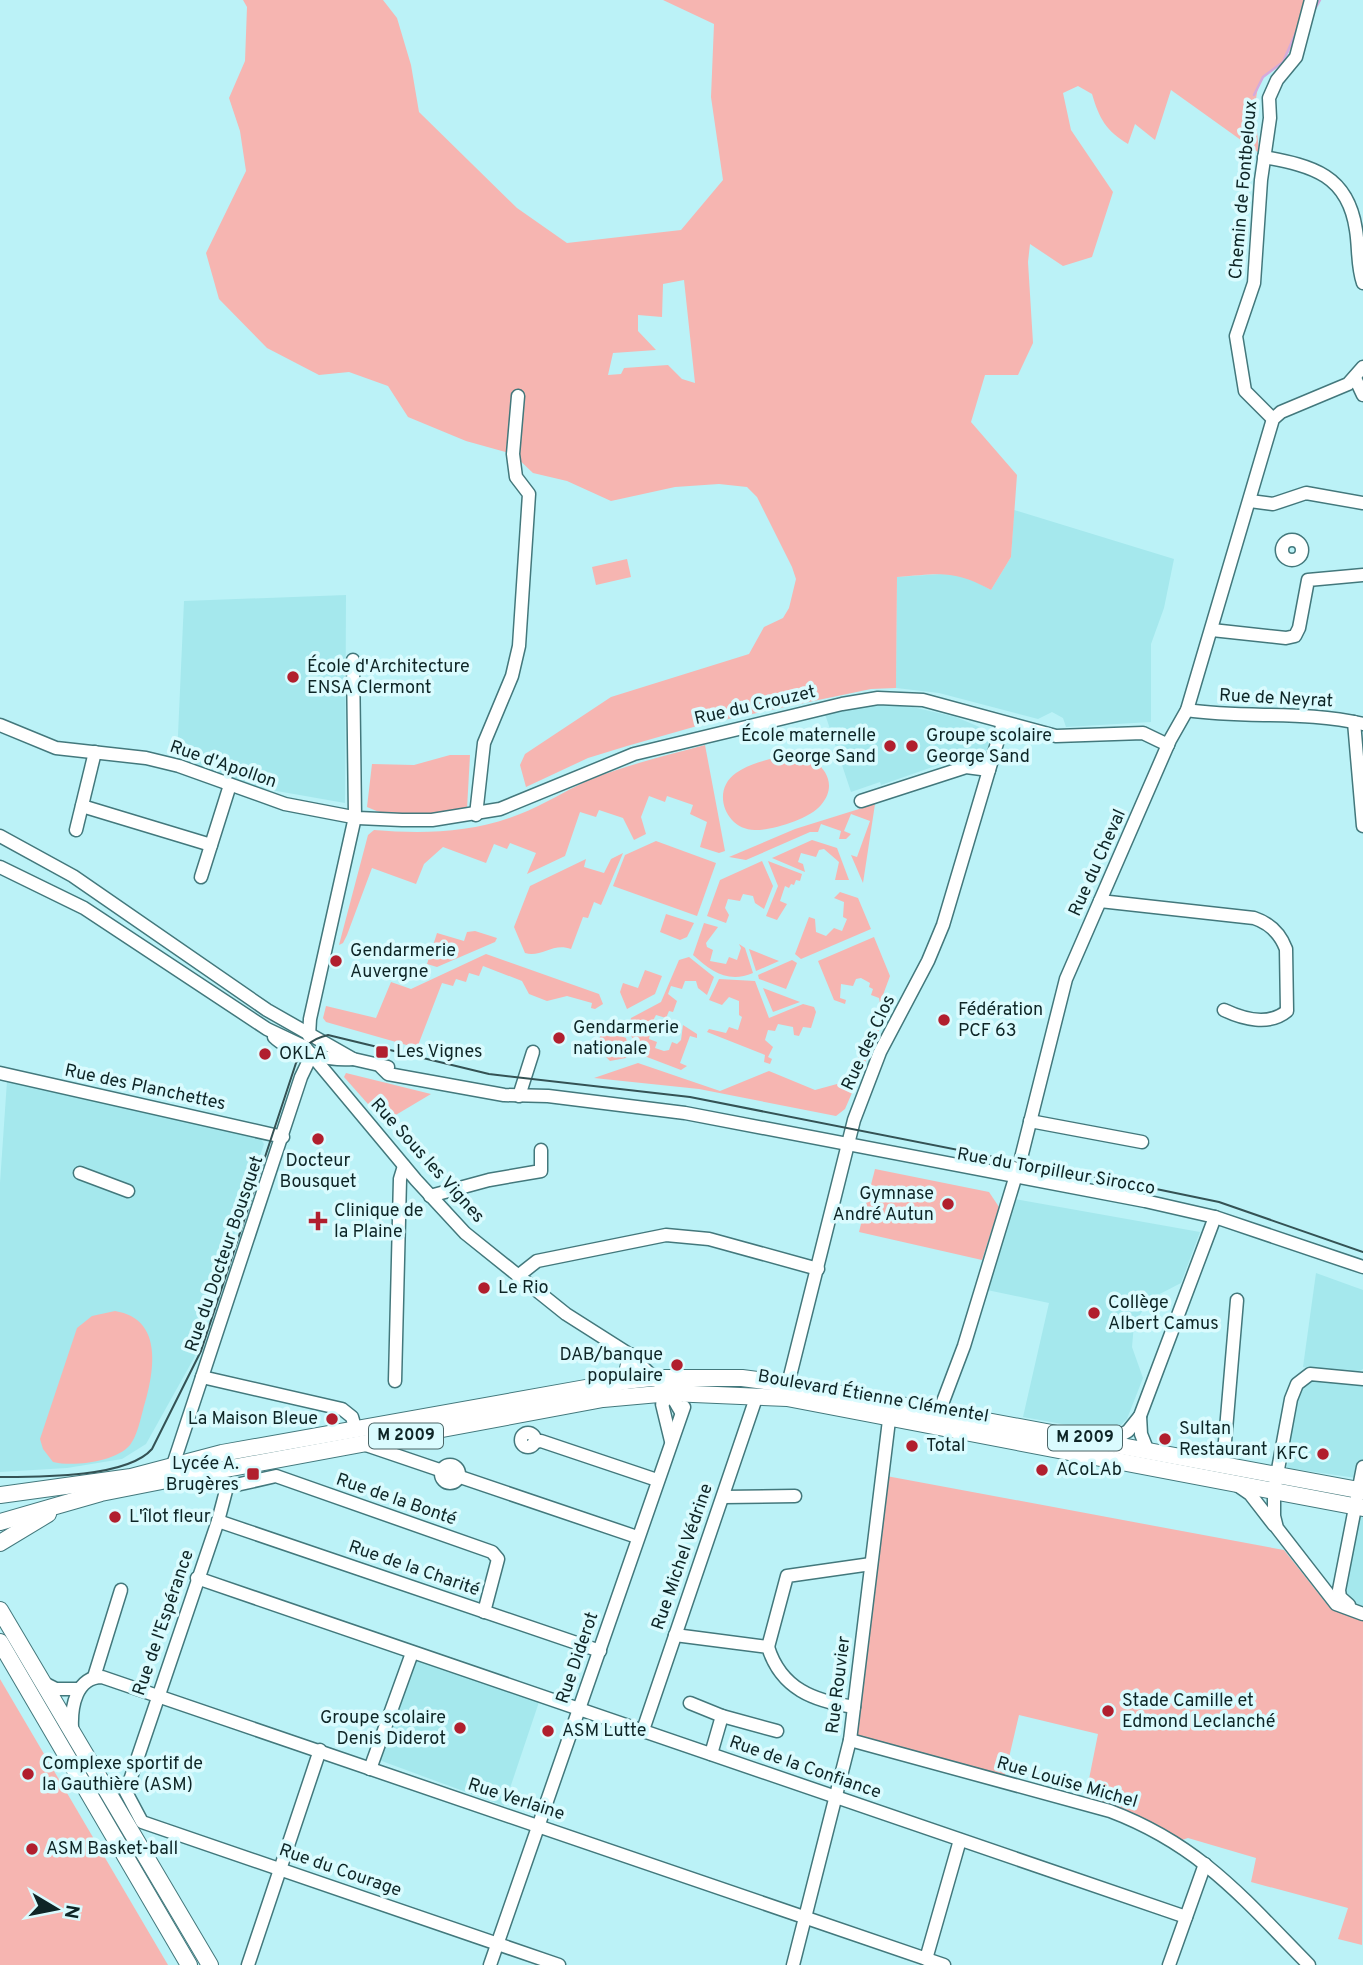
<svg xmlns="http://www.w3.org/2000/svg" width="1363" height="1965" font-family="Overpass,sans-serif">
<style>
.built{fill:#a5e8ed}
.green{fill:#f6b5b1;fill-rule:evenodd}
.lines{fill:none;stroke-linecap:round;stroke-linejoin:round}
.stream{stroke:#d5abdb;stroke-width:2.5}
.minor-casing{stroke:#43787c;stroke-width:15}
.major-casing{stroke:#43787c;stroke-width:18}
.minor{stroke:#fff;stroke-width:12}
.major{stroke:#fff;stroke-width:16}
.tram{stroke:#345254;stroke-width:2}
.poi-dot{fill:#b11f2e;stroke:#dafbfe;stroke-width:2.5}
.labels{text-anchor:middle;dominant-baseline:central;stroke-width:7;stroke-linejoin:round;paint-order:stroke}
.shield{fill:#dafbfe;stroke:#4b6567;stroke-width:2}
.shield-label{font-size:16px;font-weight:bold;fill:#0e2526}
.street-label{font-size:18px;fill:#0e2526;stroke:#dafbfe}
.poi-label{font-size:18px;fill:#0e2526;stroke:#dafbfe;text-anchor:start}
</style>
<rect width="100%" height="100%" fill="#bbf2f7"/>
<g class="built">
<path d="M1014,510L1174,559L1164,608L1151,644V722L1066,727L1063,718L1052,712L1038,719L939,693L896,688L897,577L942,574L966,576L991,590L1011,557Z"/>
<path d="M346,595L345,803L248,786L177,757L184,601Z"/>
<path d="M874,705L908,706L956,717L984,729L989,735L988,749L980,755L961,757L881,785L880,782L851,792L825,714Z"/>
<path d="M7,1081L261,1139L264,1144L194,1358L146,1444L122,1459L67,1468L0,1472V1183Z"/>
<path d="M1014,1199L1200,1232L1181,1283L1150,1299L1134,1324L1132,1347L1143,1378L1127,1419L1117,1429L1106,1432L1023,1417L1049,1303L987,1290Z"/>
<path d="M1316,1273L1363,1290V1369L1358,1372L1352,1374L1303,1367Z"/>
<path d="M1318,1377L1363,1384V1479L1287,1468L1293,1406L1303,1381Z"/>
<path d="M1363,1488V1608L1346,1599L1343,1584Z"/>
<path d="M414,1658L539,1702L504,1806L379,1760Z"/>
</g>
<g class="green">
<path d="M243,0H383L397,18L411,65L419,112L517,208L567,243L681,230L723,180L711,97L714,24L663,0H1311C1308,13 1289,56 1281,64C1276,68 1267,72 1263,77C1250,96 1258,132 1259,153L1171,90L1155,140L1135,124L1128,144C1106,131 1099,118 1092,94L1078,86L1063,93L1071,130L1113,192L1092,257L1063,266L1030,244L1028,262L1033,343L1018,375H985L971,422L1017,475L1011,557L991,590C953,569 939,574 897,577L896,688L871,689L704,724L627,746L588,758L526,787L520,765L525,754L611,697L749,654L764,627L783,618L789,608L796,579L792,567L757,497L747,487L719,484L675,487L611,501L567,481L533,473L513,454L466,441L408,417L388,386L349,372L319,375L267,348L219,299L206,253L246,171L240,131L229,98L245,61L247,7ZM684,280L695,383L682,379L668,365L624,368L621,374L608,375L613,353L656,350L638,331V315L662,317L663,284Z"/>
<path d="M627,559L631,577L596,585L592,567Z"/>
<path d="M705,745L725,851L719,853L700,847L707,822L690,814L693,805L667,796L665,802L649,796L641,817L646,834L634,840L623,818L599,810L596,817L580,812L565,856L527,874L536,853L510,843L507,849L494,844L486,863L443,847L424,864L416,884L372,868L347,935L343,943L339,945L368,835L374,830C424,834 472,833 520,814C543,805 565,791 587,781C625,765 665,756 705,745Z"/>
<path d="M792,754C818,755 842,781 821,805C810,819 773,830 756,830C726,831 710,791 736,773C751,762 775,758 792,754Z"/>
<path d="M450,755H470L467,809C437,814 395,821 367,807L372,764L414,765Z"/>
<path d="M875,804L863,883L851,855L857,857L870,821L851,814L844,831L851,834L846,839H839L841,831L821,824L818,832H810L746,860L729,857L795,829Z"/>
<path d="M812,840L837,848L849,880H835L839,862L824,849L819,850L816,857L801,853L798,862L803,864L805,872L772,858Z"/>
<path d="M656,841L716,863L697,916L613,886L625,855Z"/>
<path d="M623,853L601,905L594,902L588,918L583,917L571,949C553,942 541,958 525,953L514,927L530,886L586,859L584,867L604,873L611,859Z"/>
<path d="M762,861L773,886L764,909L755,903L753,896L743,894L740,901L728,899L725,908L729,915L726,923L707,916L720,880Z"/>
<path d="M768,861L802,874L800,881L796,880L794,885L791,884L789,888L785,886L780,901L787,904L777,920L766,916L778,886Z"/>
<path d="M840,892L858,898L871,929L801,959L795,954L809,917L815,919L816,932L826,936L834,928L842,931L847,919L843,917L844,902L834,898Z"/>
<path d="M666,914L694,923L687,937L680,940L660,932Z"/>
<path d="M704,923L718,927L706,943L707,947L713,950L710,961L726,964L729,957L737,960L741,948L739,944L745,948L753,973C728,984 711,971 693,955Z"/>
<path d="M475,931L497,938L495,942L437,967L427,964L437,933L464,941L467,932Z"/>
<path d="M874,937L890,976L880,1003L879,998L871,995L873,989L869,987L870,983L861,978L856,979L853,986L841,984L840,998L846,1000L845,1004L834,1000L818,961Z"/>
<path d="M749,949L779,961L756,971Z"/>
<path d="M486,954L599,994L603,1004L595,1009L591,1008L592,1003L567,996L547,1001L529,994L522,981L483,966L479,976L469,973L466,982L456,979L453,986L442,983L417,1048L326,1022L323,1018L326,1006L376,1018L391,982L411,989Z"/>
<path d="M689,957L714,977L707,995L698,988L696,981H685L682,989L671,986L668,994L677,1001L673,1012L669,1011L666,1018L656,1015L647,1032L650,1034L649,1039L657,1042L655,1048L664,1051L669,1050L672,1042L677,1044L681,1040L683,1025L697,1034V1038L690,1036L680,1063L687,1066L681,1070L639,1054L628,1028L631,1018L661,1002L679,960Z"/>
<path d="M792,960L797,963L786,989L759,979L758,975Z"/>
<path d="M645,970L662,976L655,994L627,1009L620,992L623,983L638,988Z"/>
<path d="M719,979L755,981L769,1018L803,1004L814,1007L816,1012L811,1028L803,1027L799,1036L794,1035L793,1027L778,1024L775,1031L768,1030L765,1040L773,1047L768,1057L772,1059L770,1064L764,1062L765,1055L707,1032L709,1029L726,1033L729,1027L738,1030L742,1017L739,1015V1001L729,997L722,1005L709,1000Z"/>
<path d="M763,988L800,1002L773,1012Z"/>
<path d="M884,1019L845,1109L836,1116L699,1089L594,1078L638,1063L720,1091L769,1071L815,1090L848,1081L869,1032Z"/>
<path d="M603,1029L626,1038L629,1050L626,1058L610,1061L596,1047Z"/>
<path d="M346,1073L431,1094L384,1122L344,1077Z"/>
<path d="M875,1169L989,1192L999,1207L982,1260L859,1232Z"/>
<path d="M115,1311C165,1319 154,1374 143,1410C140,1421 137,1436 130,1445C116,1462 73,1467 53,1462L43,1449L40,1439L77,1328L92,1316Z"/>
<path d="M881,1475L1284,1550L1330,1608L1363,1621L1362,1945L1338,1939L1348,1908L1251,1882L1256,1858L1188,1838L1176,1842L1084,1804L1098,1734L1019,1715L1003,1783L850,1740Z"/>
<path d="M0,1679L168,1965H0Z"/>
</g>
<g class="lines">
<g class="stream">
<path d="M1315,9L1320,0"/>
<path d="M1254,95L1263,77L1283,62L1297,30"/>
</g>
<defs>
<g id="minor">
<path d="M1264,157C1313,166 1348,175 1356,230C1359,248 1357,266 1363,283"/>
<path d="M1355,378L1363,395"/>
<path d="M1273,419L1245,391L1236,336L1254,283L1261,180L1270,118L1269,98L1277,80L1296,57L1311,0"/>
<path d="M1250,501L1273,504L1306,493L1363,503"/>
<circle cx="1292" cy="550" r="10"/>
<path d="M1212,630L1286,638L1295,636L1299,628L1308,580L1363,575"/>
<path d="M1187,710C1245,719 1305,710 1363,724"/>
<path d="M1354,722L1363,826"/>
<path d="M0,725L56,748L146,758L179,766L285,804L358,818L402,820H432L500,809L634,754L842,704L878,698L923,700L1056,736L1143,733L1168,745"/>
<path d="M861,801L966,767L989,770"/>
<path d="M82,806L211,845"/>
<path d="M476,815L484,743L512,676L519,646L529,494L516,477L513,454L518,396"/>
<path d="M76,830L95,752"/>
<path d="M0,836L73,876L267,1010L353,1059L388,1067"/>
<path d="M0,867L84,908L267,1029L305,1047L416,1180L465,1233L566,1314L629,1354L670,1393L681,1412"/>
<path d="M201,877L230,785"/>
<path d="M1100,901L1254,918C1269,923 1280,933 1286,949L1287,1011C1269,1026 1243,1019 1224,1010"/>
<path d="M309,1036L310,1019L355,817L353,660"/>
<path d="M274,1037C290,1053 332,1061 353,1059"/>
<path d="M381,1067L388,1074L504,1095L548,1096L685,1113L1145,1201L1215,1217L1363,1267"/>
<path d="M0,1073L283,1137"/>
<path d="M519,1096L533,1052"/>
<path d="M1030,1121L1142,1142"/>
<path d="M80,1173L128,1191"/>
<path d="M430,1196L489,1180L541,1171V1150"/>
<path d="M518,1276L537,1261L666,1235L709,1239L818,1269"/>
<path d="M202,1377L342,1409L352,1417L356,1431"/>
<path d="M1363,1379L1310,1374L1297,1384L1291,1399L1274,1491V1516L1277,1528L1336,1604L1363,1614"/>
<path d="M395,1381L400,1179L404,1166"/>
<path d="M786,1392L854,1120L880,1052L928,961L943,925L1003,723"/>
<path d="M1140,1416L1141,1434L1147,1449"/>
<path d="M936,1420L964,1346L1020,1162L1066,979L1170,740L1187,710L1273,419L1281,412L1348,384L1363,367"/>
<circle cx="528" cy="1440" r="7"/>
<path d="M671,1441L662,1404L673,1391"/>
<path d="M534,1442L541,1441L657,1480"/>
<path d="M1109,1442L1128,1431L1140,1416L1215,1217"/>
<path d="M363,1444L637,1537"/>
<circle cx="450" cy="1474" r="9"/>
<path d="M1223,1465L1237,1300"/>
<path d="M171,1471L301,1077L312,1054"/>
<path d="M209,1473L227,1487L218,1521L126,1792L142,1822L559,1965"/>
<path d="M1237,1485L1250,1494L1274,1525"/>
<path d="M227,1487L276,1476L492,1552L498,1559L484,1612"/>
<path d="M723,1497L795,1496"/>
<path d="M218,1521L600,1651"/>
<path d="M197,1578L1186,1917"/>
<path d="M1349,1605L1340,1597L1339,1590L1363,1467"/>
<path d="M675,1635L768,1647C781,1689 814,1701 854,1707"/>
<path d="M768,1647L787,1576L871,1564"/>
<path d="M94,1677L121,1590"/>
<path d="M42,1682L56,1689H79"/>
<path d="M690,1703L722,1716L777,1731"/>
<path d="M72,1728C71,1707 76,1677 102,1677L944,1965"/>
<path d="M643,1730L757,1395"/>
<path d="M850,1740L1110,1811C1200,1845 1243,1898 1309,1965"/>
<path d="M711,1754L722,1716"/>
<path d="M370,1769L412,1653"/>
<path d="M926,1959L960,1840"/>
<path d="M248,1965L320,1750"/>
<path d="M490,1965L684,1407"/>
<path d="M793,1965L850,1740L890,1412"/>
<path d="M1169,1965L1205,1864"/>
</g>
<g id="major">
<path d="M625,1381L631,1356"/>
<path d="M0,1495L131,1477L222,1453L625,1381L651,1378H742L788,1384L1363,1491"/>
<path d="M0,1522L101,1493L167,1480L603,1399L670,1393L787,1398L1363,1508"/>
<path d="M0,1543L48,1514"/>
<path d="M0,1610L210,1965"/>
<path d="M0,1642L189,1965"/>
</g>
</defs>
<use href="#minor" class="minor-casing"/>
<use href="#major" class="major-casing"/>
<use href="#minor" class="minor"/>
<use href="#major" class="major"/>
<path class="tram" d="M0,1477C38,1477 127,1478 152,1449L201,1351L296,1063C303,1047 311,1039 328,1035L489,1074L690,1097L1161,1190L1219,1202L1363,1252"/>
</g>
<g class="poi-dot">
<circle cx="293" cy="677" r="7"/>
<circle cx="890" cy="746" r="7"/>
<circle cx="912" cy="746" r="7"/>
<circle cx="336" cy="961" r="7"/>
<circle cx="944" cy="1020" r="7"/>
<circle cx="559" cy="1038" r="7"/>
<rect x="375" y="1045" width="14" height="14" rx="3.5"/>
<circle cx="265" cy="1054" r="7"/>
<circle cx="318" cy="1139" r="7"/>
<circle cx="948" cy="1204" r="7"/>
<path d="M314.5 1210.5h7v7h7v7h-7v7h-7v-7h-7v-7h7z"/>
<circle cx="484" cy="1288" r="7"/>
<circle cx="1094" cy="1313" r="7"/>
<circle cx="677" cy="1365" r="7"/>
<circle cx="332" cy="1419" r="7"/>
<circle cx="1165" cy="1439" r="7"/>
<circle cx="912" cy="1446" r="7"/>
<circle cx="1323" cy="1454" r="7"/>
<circle cx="1042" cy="1470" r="7"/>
<rect x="246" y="1467" width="14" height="14" rx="3.5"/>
<circle cx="115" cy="1517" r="7"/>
<circle cx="1108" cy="1711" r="7"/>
<circle cx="460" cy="1728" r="7"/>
<circle cx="548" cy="1731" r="7"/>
<circle cx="28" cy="1774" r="7"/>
<circle cx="32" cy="1849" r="7"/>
</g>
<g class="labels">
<g class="shield">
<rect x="369" y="1423.5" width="74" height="25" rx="5"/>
<rect x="1048" y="1425.5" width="74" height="25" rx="5"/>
</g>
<g class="shield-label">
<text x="406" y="1436">M 2009</text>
<text x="1085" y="1438">M 2009</text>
</g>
<g class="street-label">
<text transform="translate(1244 190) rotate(-85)">Chemin de Fontbeloux</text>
<text transform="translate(1276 699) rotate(3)">Rue de Neyrat</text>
<text transform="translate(755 706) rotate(-13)">Rue du Crouzet</text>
<text transform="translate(223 765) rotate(19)">Rue d'Apollon</text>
<text transform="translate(1098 863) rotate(-66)">Rue du Cheval</text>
<text transform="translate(869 1043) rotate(-65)">Rue des Clos</text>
<text transform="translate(145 1088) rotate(12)">Rue des Planchettes</text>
<text transform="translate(427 1161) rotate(48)">Rue Sous les Vignes</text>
<text transform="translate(1056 1172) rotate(10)">Rue du Torpilleur Sirocco</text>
<text transform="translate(225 1254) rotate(-71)">Rue du Docteur Bousquet</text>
<text transform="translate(873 1397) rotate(10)">Boulevard Étienne Clémentel</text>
<text transform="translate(396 1500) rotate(19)">Rue de la Bonté</text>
<text transform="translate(683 1557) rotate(-71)">Rue Michel Védrine</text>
<text transform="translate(414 1569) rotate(19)">Rue de la Charité</text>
<text transform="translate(164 1623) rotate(-71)">Rue de l'Espérance</text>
<text transform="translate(578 1658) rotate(-71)">Rue Diderot</text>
<text transform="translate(839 1685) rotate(-83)">Rue Rouvier</text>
<text transform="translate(805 1768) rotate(19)">Rue de la Confiance</text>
<text transform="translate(1067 1783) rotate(16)">Rue Louise Michel</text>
<text transform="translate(516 1800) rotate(18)">Rue Verlaine</text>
<text transform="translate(340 1871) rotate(19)">Rue du Courage</text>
</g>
<g class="poi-label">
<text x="307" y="667">École d'Architecture<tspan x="307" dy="21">ENSA Clermont</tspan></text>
<text x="876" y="736" text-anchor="end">École maternelle<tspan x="876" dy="21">George Sand</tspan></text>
<text x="926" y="736">Groupe scolaire<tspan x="926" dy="21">George Sand</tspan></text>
<text x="350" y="951">Gendarmerie<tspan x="350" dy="21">Auvergne</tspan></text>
<text x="958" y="1010">Fédération<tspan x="958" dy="21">PCF 63</tspan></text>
<text x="573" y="1028">Gendarmerie<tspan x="573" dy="21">nationale</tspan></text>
<text x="396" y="1052">Les Vignes</text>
<text x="279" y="1054">OKLA</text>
<text x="318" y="1161" text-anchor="middle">Docteur<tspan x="318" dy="21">Bousquet</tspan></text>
<text x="934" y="1194" text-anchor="end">Gymnase<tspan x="934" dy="21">André Autun</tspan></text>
<text x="334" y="1211">Clinique de<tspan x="334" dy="21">la Plaine</tspan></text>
<text x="498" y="1288">Le Rio</text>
<text x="1108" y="1303">Collège<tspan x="1108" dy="21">Albert Camus</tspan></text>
<text x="663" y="1355" text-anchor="end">DAB/banque<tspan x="663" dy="21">populaire</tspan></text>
<text x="318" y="1419" text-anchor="end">La Maison Bleue</text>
<text x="1179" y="1429">Sultan<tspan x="1179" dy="21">Restaurant</tspan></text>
<text x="926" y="1446">Total</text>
<text x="1309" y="1454" text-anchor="end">KFC</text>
<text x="239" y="1464" text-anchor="end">Lycée A.<tspan x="239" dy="21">Brugères</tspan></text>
<text x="1056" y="1470">ACoLAb</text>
<text x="129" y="1517">L'îlot fleur</text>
<text x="1122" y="1701">Stade Camille et<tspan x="1122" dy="21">Edmond Leclanché</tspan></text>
<text x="446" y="1718" text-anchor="end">Groupe scolaire<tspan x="446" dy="21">Denis Diderot</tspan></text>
<text x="562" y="1731">ASM Lutte</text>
<text x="42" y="1764">Complexe sportif de<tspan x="42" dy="21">la Gauthière (ASM)</tspan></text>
<text x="46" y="1849">ASM Basket-ball</text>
</g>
</g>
<g transform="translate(56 1909) rotate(100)" stroke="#dafbfe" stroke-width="5" paint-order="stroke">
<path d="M0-5L12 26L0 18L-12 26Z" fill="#0e2526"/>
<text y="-10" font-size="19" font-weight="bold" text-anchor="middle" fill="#0e2526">N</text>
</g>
</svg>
